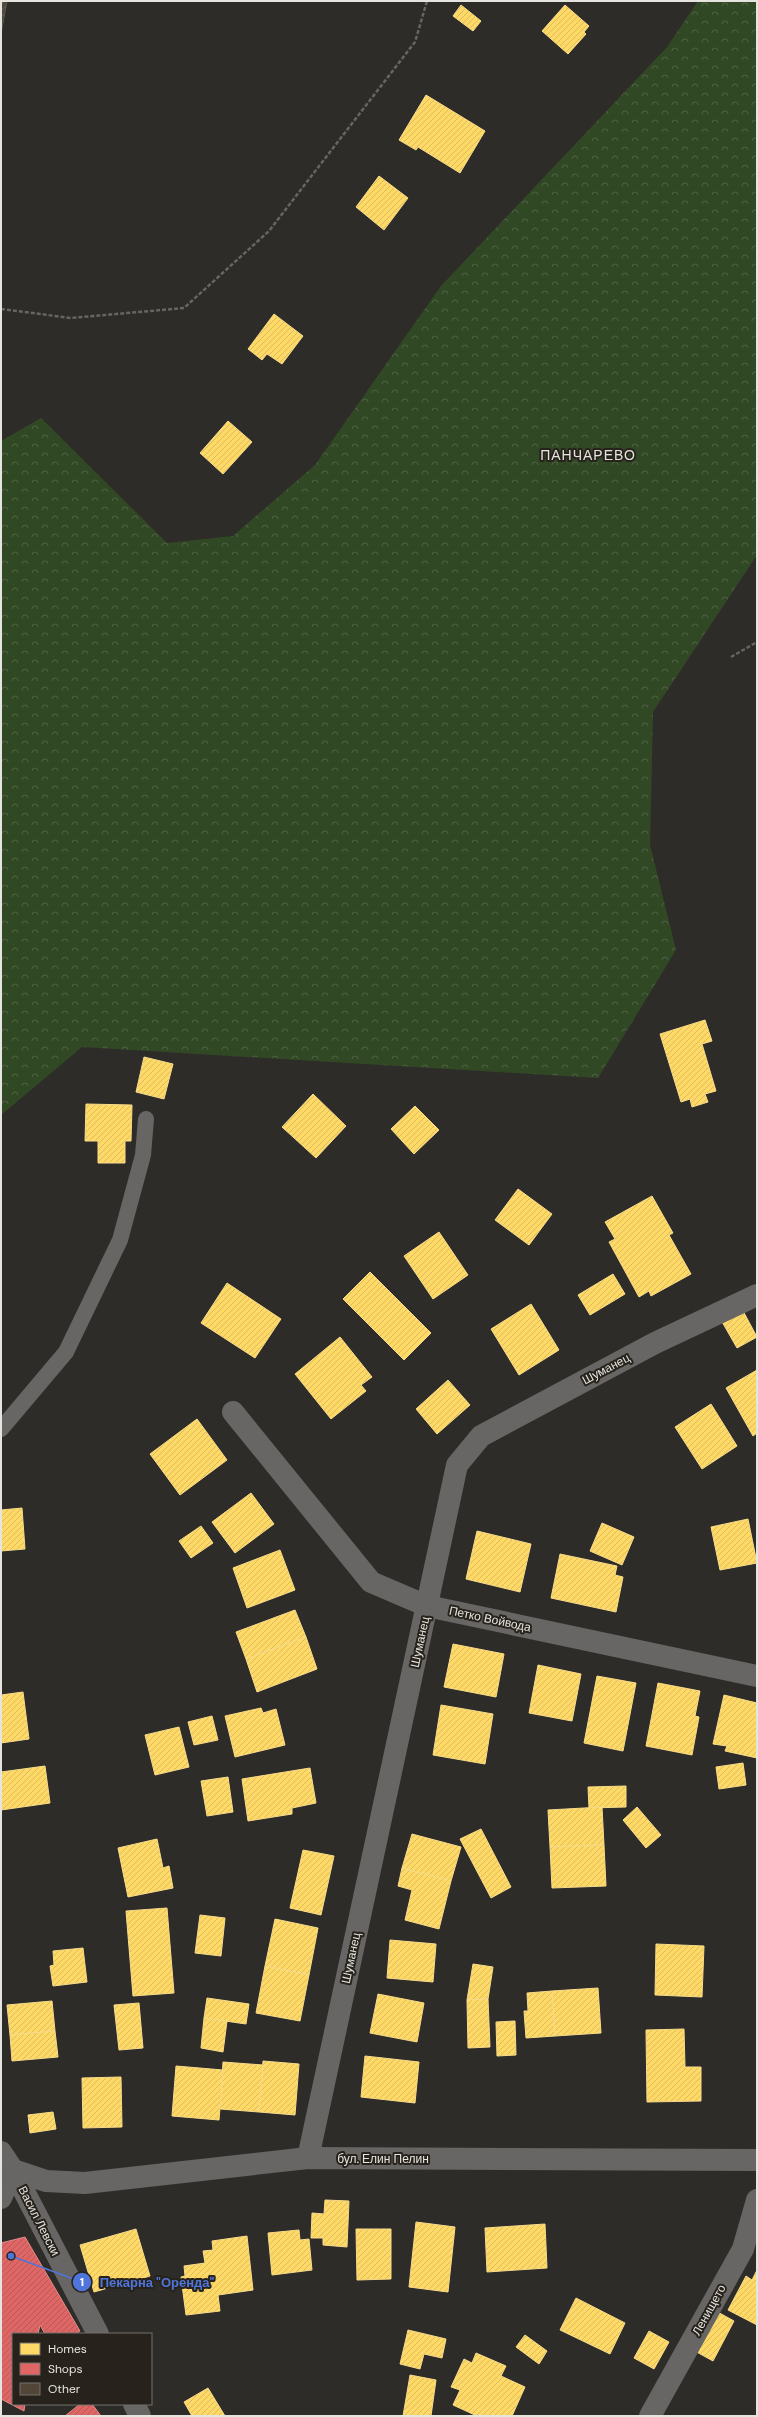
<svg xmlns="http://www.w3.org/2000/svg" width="758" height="2417" font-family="'DM Sans',sans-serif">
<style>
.forest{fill:url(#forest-crowns)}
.homes{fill:url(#homes-hatch);stroke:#f8dc8a}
.shops{fill:url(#shops-hatch);stroke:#e28c8a}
.building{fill:url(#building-hatch);stroke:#575552}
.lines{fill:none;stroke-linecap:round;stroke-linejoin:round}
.path{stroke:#666563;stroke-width:2.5;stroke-dasharray:4 2;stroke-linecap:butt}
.service{stroke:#676664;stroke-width:16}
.minor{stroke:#676664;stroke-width:22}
.tertiary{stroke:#676664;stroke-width:22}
.labels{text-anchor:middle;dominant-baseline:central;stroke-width:4;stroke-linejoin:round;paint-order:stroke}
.street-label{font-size:12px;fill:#e6e4df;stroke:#27231c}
.quarter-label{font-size:14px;letter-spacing:1px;fill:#e6e4df;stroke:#27231c}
.leader{fill:none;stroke:#4f74da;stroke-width:1.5}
.callout-dot{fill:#4f74da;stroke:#27231c;stroke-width:1.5}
.mark-label{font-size:12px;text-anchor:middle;font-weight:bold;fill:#fff}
.callout-label{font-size:13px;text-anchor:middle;font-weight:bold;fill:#4f74da;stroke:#27231c;stroke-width:4;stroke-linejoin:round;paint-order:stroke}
</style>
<defs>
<pattern id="forest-crowns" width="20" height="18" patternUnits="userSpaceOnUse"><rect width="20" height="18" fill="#314825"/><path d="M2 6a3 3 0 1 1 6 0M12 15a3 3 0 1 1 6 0" fill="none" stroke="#4f6244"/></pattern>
<pattern id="homes-hatch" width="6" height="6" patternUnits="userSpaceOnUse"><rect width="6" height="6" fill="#ffd966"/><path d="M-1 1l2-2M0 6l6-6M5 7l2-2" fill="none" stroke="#dabb5f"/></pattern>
<pattern id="shops-hatch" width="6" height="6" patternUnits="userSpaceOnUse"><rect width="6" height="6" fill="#e06666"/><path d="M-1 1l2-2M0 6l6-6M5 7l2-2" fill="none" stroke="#b25c5c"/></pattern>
<pattern id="building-hatch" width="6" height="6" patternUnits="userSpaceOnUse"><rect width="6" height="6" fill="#524638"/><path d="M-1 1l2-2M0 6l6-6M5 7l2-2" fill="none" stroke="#6b6154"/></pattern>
</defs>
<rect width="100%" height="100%" fill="#2e2c28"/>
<path class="forest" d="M698,1H757V555L653,712L650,845L676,950L598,1078L82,1047L1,1115V441L41,418L167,543L233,536L315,465L441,286L667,47Z"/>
<g class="homes">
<path d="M461,5L481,21L473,31L453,16Z"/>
<path d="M565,5L589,26L584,32L586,34L568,54L542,31Z"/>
<path d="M426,95L485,131L460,173L418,147L416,150L399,140Z"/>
<path d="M379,176L408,198L384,230L356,207Z"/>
<path d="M274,314L303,336L282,364L267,354L262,360L248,349Z"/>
<path d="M228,421L252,442L223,474L200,453Z"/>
<path d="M705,1020L712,1041L702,1044L716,1091L705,1094L708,1102L692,1107L690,1099L681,1102L660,1034Z"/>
<path d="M144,1057L173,1064L164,1099L136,1092Z"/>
<path d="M313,1094L346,1126L316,1158L282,1127Z"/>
<path d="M86,1104L132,1105L131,1141H125V1163H98V1141H85Z"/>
<path d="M415,1106L439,1130L414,1154L391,1129Z"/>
<path d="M518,1189L552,1214L529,1245L495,1220Z"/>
<path d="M652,1196L673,1233L669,1235L691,1274L651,1296L649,1291L639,1297L609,1242L615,1239L605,1222Z"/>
<path d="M439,1232L468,1275L433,1299L404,1256Z"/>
<path d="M370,1272L431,1333L404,1360L343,1299Z"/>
<path d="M613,1274L625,1294L590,1315L578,1295Z"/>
<path d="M227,1283L281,1319L255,1358L201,1323Z"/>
<path d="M531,1304L559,1350L519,1375L491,1329Z"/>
<path d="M742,1309L757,1337L737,1348L721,1320Z"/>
<path d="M340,1337L372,1377L361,1385L366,1391L331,1419L295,1374Z"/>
<path d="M757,1370V1433L753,1436L726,1388Z"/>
<path d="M448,1380L470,1405L437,1434L416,1409Z"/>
<path d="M711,1404L737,1446L702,1469L675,1427Z"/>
<path d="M197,1419L227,1460L180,1495L150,1454Z"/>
<path d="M251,1493L274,1524L235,1553L212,1522Z"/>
<path d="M22,1508L25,1549L1,1551V1510Z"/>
<path d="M748,1519L757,1563L720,1570L711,1527Z"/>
<path d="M602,1523L634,1537L622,1565L590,1551Z"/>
<path d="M201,1526L213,1543L191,1558L179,1541Z"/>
<path d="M477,1531L531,1544L520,1592L466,1579Z"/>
<path d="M280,1550L295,1590L247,1608L233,1568Z"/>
<path d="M560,1554L617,1566L615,1575L623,1577L616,1612L551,1598Z"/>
<path d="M295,1610L306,1637L246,1659L236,1632Z"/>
<path d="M306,1637L317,1669L257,1692L246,1659Z"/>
<path d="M453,1644L504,1654L496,1697L444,1687Z"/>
<path d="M538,1665L581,1674L572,1721L529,1713Z"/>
<path d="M597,1676L636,1683L623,1751L584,1743Z"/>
<path d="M658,1683L700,1691L695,1716L699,1717L692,1755L646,1746Z"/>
<path d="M23,1692L29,1739L1,1743V1695Z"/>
<path d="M724,1695L757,1703V1758L725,1751L727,1746L713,1744Z"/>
<path d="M441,1705L493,1714L485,1764L433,1755Z"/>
<path d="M261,1708L263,1713L276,1709L285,1745L235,1757L225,1716Z"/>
<path d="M212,1716L218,1740L194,1745L188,1722Z"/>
<path d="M179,1727L189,1767L155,1775L145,1735Z"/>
<path d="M743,1763L746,1785L719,1789L716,1767Z"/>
<path d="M45,1766L50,1803L1,1810V1772Z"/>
<path d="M310,1768L316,1803L292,1808V1814L248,1821L242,1779Z"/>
<path d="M228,1777L233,1812L207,1816L201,1781Z"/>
<path d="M626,1786V1807L589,1808L588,1787Z"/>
<path d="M602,1807L604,1845L550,1847L548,1810Z"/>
<path d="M637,1807L661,1835L646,1848L623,1820Z"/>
<path d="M481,1829L511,1887L491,1898L460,1839Z"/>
<path d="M412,1834L461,1847L451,1881L402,1868Z"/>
<path d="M157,1839L163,1868L169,1866L173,1888L128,1897L118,1848Z"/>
<path d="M604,1845L606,1886L552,1888L550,1847Z"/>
<path d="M303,1850L334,1856L321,1915L290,1908Z"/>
<path d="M402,1868L451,1881L439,1929L405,1920L412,1890L398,1886Z"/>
<path d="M167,1908L174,1993L133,1996L126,1911Z"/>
<path d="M200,1915L225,1918L221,1956L195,1953Z"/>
<path d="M275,1919L318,1928L309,1975L265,1966Z"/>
<path d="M390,1940L436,1944L433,1982L387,1978Z"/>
<path d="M656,1944L704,1946L702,1997L655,1995Z"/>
<path d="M83,1948L87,1982L53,1986L50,1966L54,1965L53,1951Z"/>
<path d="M473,1964L493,1967L488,1999L467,2000Z"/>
<path d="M265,1966L309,1975L300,2021L256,2013Z"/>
<path d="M598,1988L601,2033L555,2036L552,1991Z"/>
<path d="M552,1991L555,2036L526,2038L524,2011H528L527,1993Z"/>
<path d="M378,1994L424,2003L417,2042L370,2033Z"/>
<path d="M207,1998L249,2004L246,2024L204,2018Z"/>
<path d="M488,1999L490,2047L468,2048L467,2000Z"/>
<path d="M52,2001L55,2031L10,2035L7,2005Z"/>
<path d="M139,2003L143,2048L119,2050L114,2005Z"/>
<path d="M204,2018L227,2021L223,2052L201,2048Z"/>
<path d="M515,2021L516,2055L497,2056L496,2022Z"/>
<path d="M684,2029L685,2067H701V2101L647,2102L646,2030Z"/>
<path d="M55,2031L58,2057L12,2061L10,2035Z"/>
<path d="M365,2056L419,2062L415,2103L361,2097Z"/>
<path d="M263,2061L299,2064L295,2115L259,2112Z"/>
<path d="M223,2062L263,2065L259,2112L220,2109Z"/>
<path d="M176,2066L223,2070L219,2120L172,2116Z"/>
<path d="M121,2077L122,2127L83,2128L82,2078Z"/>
<path d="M53,2112L56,2129L30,2133L28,2115Z"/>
<path d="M325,2200L349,2201L347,2247L323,2245V2238H311L312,2213L324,2214Z"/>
<path d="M416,2222L455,2227L448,2292L409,2287Z"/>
<path d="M545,2224L547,2268L487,2272L485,2228Z"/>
<path d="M136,2229L150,2276L94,2292L80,2245Z"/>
<path d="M356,2229H391V2279L357,2280Z"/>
<path d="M299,2230L300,2240L309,2239L312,2270L272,2275L268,2233Z"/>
<path d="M247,2236L253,2290L218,2295L220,2311L186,2315L181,2277L185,2276L184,2266L205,2263L203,2251L213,2250L212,2241Z"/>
<path d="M757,2270V2325L728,2310L746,2276L752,2280Z"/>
<path d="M576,2298L625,2323L610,2354L560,2330Z"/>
<path d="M714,2310L734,2321L713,2361L693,2350Z"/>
<path d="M408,2330L446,2339L442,2358L424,2354L420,2369L400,2364Z"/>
<path d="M649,2331L669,2342L654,2369L634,2358Z"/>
<path d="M525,2335L547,2351L539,2364L516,2347Z"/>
<path d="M476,2353L506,2366L501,2376L525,2387L512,2416H477L453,2405L460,2390L451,2387L464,2359L472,2363Z"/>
<path d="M410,2375L436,2380L431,2416H403Z"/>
<path d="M208,2388L225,2416H192L184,2402Z"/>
</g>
<g class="shops">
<path d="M25,2237L80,2331L76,2334H45L40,2325L38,2334H13V2404H25L24,2411L1,2399V2243Z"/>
<path d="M80,2404H92L101,2416H65Z"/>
</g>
<path class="building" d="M1,1H7L1,34Z"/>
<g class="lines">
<g class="path">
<path d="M1,309L71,318L184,308L269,231L415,42L427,1"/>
<path d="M731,657L757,642"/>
</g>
<path class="service" d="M1,1429L66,1352L120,1240L143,1155L146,1119"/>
<g class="minor">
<path d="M233,1412L371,1582L427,1606L757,1676"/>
<path d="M308,2158L457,1465L481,1436L655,1343L757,1295"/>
<path d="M13,2170L98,2334"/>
<path d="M1,2198L13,2170"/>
<path d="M134,2404L140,2416"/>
<path d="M650,2416L743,2249L757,2200"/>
</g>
<path class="tertiary" d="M1,2152L13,2170L46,2181L85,2183L308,2158L757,2160"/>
</g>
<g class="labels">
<g class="street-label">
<text transform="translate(606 1369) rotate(-28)">Шуманец</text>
<text transform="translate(490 1619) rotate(12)">Петко Войвода</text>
<text transform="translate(420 1642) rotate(-78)">Шуманец</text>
<text transform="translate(351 1958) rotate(-78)">Шуманец</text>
<text x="383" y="2159">бул. Елин Пелин</text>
<text transform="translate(39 2221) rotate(63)">Васил Левски</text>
<text transform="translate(709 2310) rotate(-61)">Ленището</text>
</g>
<g class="quarter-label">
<text x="588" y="455">ПАНЧАРЕВО</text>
</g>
</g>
<path class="leader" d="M11 2256L82 2282"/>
<g class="callout-dot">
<circle cx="11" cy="2256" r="4"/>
<circle cx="82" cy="2282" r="10"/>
</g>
<g class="mark-label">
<text x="82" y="2286">1</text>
</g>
<g class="callout-label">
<text x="157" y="2287">Пекарна "Оренда"</text>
</g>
<rect width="758" height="2417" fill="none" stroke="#e6e4df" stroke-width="4"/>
<rect x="12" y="2333" width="140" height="72" fill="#27231c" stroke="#73706a"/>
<rect x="20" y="2343" width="20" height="12" fill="#ffd966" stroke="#73706a"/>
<text x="48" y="2353" font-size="12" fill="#e6e4df">Homes</text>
<rect x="20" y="2363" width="20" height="12" fill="#e06666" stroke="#73706a"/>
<text x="48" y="2373" font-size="12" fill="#e6e4df">Shops</text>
<rect x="20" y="2383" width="20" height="12" fill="#524638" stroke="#73706a"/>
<text x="48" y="2393" font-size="12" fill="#e6e4df">Other</text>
</svg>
